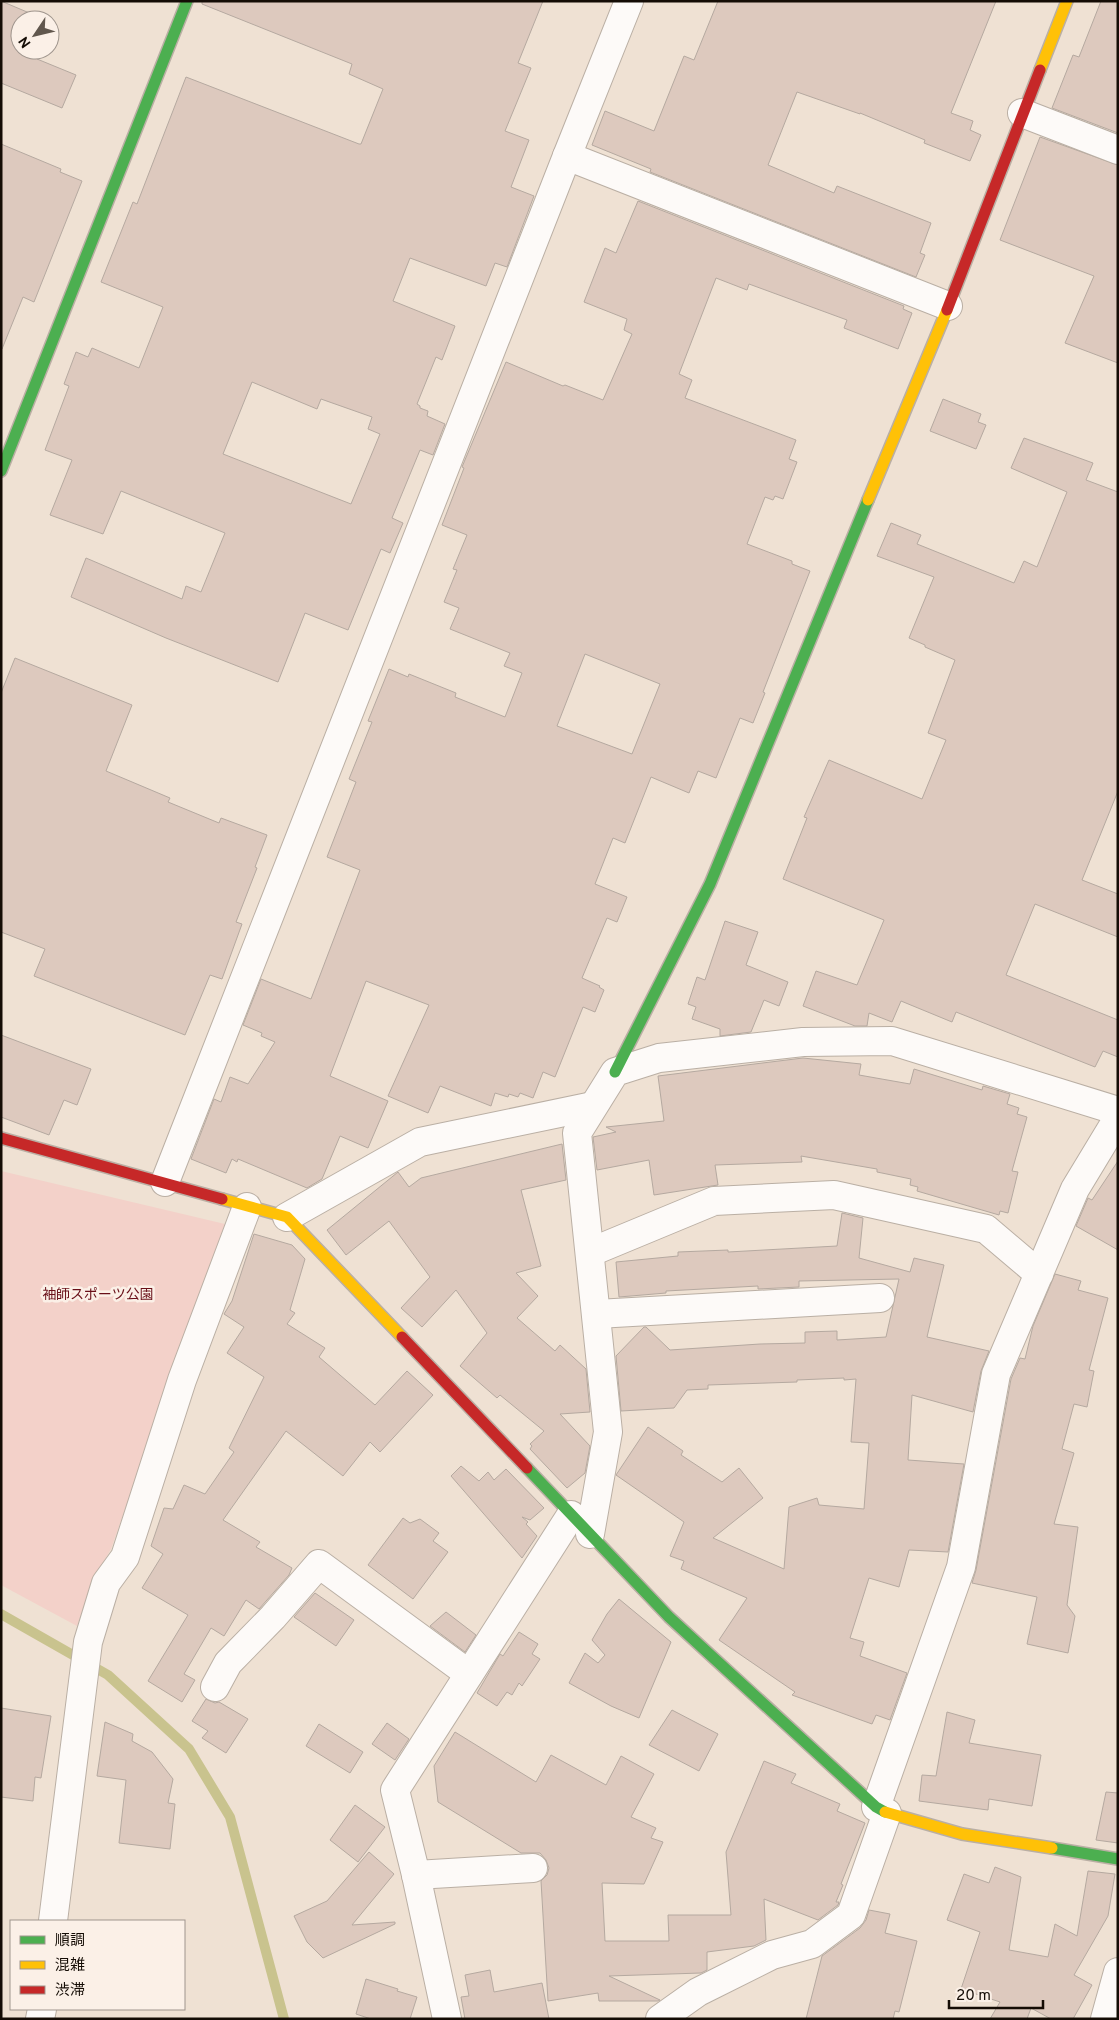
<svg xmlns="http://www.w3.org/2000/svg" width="1119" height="2020" font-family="Overpass,'Noto Sans JP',sans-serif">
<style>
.green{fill:#f3d1c9}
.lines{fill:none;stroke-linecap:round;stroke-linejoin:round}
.stream{stroke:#c9c38e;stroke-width:10}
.building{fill:#ddc9be;stroke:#b5a9a0;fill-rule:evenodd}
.street-casing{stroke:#baafa4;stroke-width:30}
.fast-casing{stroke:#baafa4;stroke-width:14}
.slow-casing{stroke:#baafa4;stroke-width:14}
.jam-casing{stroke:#baafa4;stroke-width:14}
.street{stroke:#fdfaf8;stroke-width:28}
.fast{stroke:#4caf50;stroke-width:11}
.slow{stroke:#ffc107;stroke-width:11}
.jam{stroke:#c62828;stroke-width:11}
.labels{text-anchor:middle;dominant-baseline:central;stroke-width:5;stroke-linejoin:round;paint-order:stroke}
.park-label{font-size:14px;fill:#690f18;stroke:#fbf0e7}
</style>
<rect width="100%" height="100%" fill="#efe1d3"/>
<path class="green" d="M1,1171L225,1224L111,1549L97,1573L77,1626L1,1585Z"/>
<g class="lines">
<path class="stream" d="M1,1614L108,1675L189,1749L230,1817L284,2019"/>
</g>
<g class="building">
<path d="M1,1L46,20H20V50H41L37,59L76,75L62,108L1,83Z"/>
<path d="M202,1H543L518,63L531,68L505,131L529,140L511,187L534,196L507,267L495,263L486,286L410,258L393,301L455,326L442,360L436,357L417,404L420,406V408L428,411L427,416L445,424L433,455L420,450L392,518L403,523L390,553L381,549L348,630L305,613L278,682L166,638L71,597L86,558L182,599L186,586L201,592L225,533L121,491L103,534L50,515L72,460L45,450L69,386L64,384L76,352L88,357L92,348L139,368L163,307L101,282L133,202L137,204L186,77L359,144H361L383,89L349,74L352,64L202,4ZM252,382L317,409L321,399L372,417L368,429L380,434L351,504L223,454Z"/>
<path d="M718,1H996L951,113L973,121L970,130L981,135L970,161L924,143L925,140L860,113V114L797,92L768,165L834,193L837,186L931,223L920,253L925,255L916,277L650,172L651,169L592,145L605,111L654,131L684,56L694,60Z"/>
<path d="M1101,1H1118V133L1052,108L1073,55L1079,57Z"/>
<path d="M1040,137L1118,165V363L1065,343L1094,276L1000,240Z"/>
<path d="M1,144L61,169L60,172L82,181L34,302L23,297L2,349Z"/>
<path d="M638,201L904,306L903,309L912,313L898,349L844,328L847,320L749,284L747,290L716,278L679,374L692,380L685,398L796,440L789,459L797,462L783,499L775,496L773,500L765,497L747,544L792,561V564L810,571L763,692L765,693L753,723L740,718L716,778L698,771L689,793L651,777L625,843L613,838L595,884L627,897L617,922L607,918L582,978L600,986L599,987L604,990L595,1012L583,1007L555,1077L543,1072L533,1098L520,1093L518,1097L509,1094L508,1097L495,1093L491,1106L440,1086L428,1113L388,1096L429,1005L366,981L330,1076L388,1101L368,1148L340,1136L322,1179L307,1188L238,1159L237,1162L232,1159L226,1173L191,1159L214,1099L221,1102L230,1077L248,1084L275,1042L261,1036L262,1033L243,1025L261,979L311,999L360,870L327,857L356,782L349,779L372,722L368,721L389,669L408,677L409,674L456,693L455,697L505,717L522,673L504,666L510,653L450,629L459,608L444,602L457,570L453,569L467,535L442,525L464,468L462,467L506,362L563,386L565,385L603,400L632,334L624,330L627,319L584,302L605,248L616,253ZM585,654L660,684L632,754L557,726Z"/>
<path d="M943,399L981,414L978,422L986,425L976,449L930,431Z"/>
<path d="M1024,438L1093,463L1086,480L1118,492V791L1082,880L1118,894V937L1035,904L1006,975L1118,1020V1057L1103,1051L1095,1067L956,1012L952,1022L901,1001L892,1022L869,1013L867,1026H855L803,1006L816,971L857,985L884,920L783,879L807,818L804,817L829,760L922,799L946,740L928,733L955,660L925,647V645L909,638L934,577L877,556L891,523L921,535L917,544L1014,583L1024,561L1037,567L1067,492L1011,468Z"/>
<path d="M15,658L132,705L106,771L170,798L168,802L219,823L221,818L267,835L255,867L257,868L236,922L242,924L222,979L210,975L185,1035L34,976L45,949L1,932V693Z"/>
<path d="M725,921L758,932L746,965L788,982L779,1006L764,1000L751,1032L720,1036V1029L692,1019L696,1007L688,1004L697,977L705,980Z"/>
<path d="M1,1035L91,1069L77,1105L64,1100L49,1135L1,1117Z"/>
<path d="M803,1058L861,1064L859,1075L910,1084L914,1069L982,1090L983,1086L1010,1094L1007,1104L1019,1108L1017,1114L1027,1117L1012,1171L1018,1172L1008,1213L1000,1211L999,1215L917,1191L918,1187L910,1185L911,1179L877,1172V1169L801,1156L802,1162L715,1165L718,1185L654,1195L649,1160L597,1170L593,1137L616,1132L606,1127L664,1121L658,1076Z"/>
<path d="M562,1144L566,1180L521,1190L541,1266L516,1273L538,1296L517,1318L555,1351L560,1345L586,1369L590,1412L560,1414L590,1446L585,1473L567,1488L530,1449L532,1446L530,1444L544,1431L500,1395L497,1398L460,1366L487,1333L456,1290L422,1327L401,1308L430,1277L389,1221L346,1255L327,1230L398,1172L409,1187L421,1178Z"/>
<path d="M1118,1161V1250L1076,1226L1088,1198L1092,1200Z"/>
<path d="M842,1213L863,1218L859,1258L910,1272L914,1258L944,1265L927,1337L989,1351L981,1371L973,1412L912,1395L908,1460L964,1464L948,1552L909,1550L899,1587L869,1578L850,1638L864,1642L860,1656L907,1673L890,1720L876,1715L872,1724L792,1695L795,1692L719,1640L747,1598L681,1569L684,1561L670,1556L684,1522L616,1475L648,1427L683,1451L681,1455L722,1482L739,1468L763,1498L713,1538L784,1569L789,1507L817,1498L819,1505L864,1509L869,1443L851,1442L856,1379L844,1380V1378L797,1380V1382L708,1385V1389L687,1390L674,1408L621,1411L616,1356L644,1327H646L670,1350L760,1344L805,1343V1332L837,1331V1340L886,1337L899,1279L799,1281V1287L758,1289V1286L666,1291V1293L619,1297L616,1262L678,1256V1252L728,1250V1252L837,1246Z"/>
<path d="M254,1234L292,1245L305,1259L290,1310L295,1313L287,1324L325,1348L319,1357L375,1405L407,1371L433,1395L380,1452L370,1442L343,1476L286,1431L223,1520L260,1542L256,1547L292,1568L289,1575L259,1609L246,1600L224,1636L211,1628L184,1674L195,1680L182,1702L148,1681L188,1615L142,1588L163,1554L151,1546L164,1508L173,1509L184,1485L205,1494L234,1452L229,1448L264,1377L227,1353L244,1327L224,1314L232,1301Z"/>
<path d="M1055,1274L1081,1281L1078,1290L1108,1298L1089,1370L1094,1371L1087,1407L1074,1404L1062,1449L1074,1453L1054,1524L1078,1527L1067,1605L1075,1616L1068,1653L1027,1644L1037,1597L972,1583L976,1570L1011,1379L1020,1358L1025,1359L1033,1326Z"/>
<path d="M461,1466L479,1481L488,1472L494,1480L506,1469L544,1508L530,1520L522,1517L528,1522L526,1524L537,1536L522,1558L451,1476Z"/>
<path d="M403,1518L410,1523L420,1519L439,1533L433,1541L448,1552L413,1599L368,1565Z"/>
<path d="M315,1593L354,1620L336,1646L294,1617Z"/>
<path d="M619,1599L671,1642L639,1718L611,1706L569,1683L585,1653L598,1663L605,1655L592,1640L607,1614Z"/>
<path d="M446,1612L476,1635L465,1652L430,1626Z"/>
<path d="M519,1632L538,1644L532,1654L540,1659L522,1686L519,1683L512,1695L507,1692L497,1706L477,1693L500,1654L503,1656Z"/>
<path d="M206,1699L215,1703L219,1702L248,1719L226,1753L202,1738L208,1731L192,1721Z"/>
<path d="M1,1708L51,1716L41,1778L35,1777L33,1801L1,1797Z"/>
<path d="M672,1710L718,1734L699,1771L649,1745Z"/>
<path d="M947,1712L975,1720L969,1743L1041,1755L1032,1806L989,1799L988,1810L919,1801L922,1775L936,1776Z"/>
<path d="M105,1722L133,1734L132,1741L152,1752L173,1779L168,1803L175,1804L170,1849L119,1843L126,1780L97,1776Z"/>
<path d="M387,1723L409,1739L395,1760L372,1744Z"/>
<path d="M319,1724L363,1752L350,1773L306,1746Z"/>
<path d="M455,1732L536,1782L551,1755L606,1785L621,1756L654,1774L631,1817L656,1828L651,1838L663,1842L644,1884L602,1883L605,1941H669L668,1915H731L726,1852L764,1761L796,1774L791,1783L840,1804L837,1811L865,1823L841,1884L843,1885L836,1902H839L838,1905L818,1920L764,1899L766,1940L754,1946L707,1952V1970L701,1973L609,1976L660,2000L658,2001H599L598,1993L548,2001L541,1881L547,1875L549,1868L546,1860L540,1853H521L438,1802L434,1766Z"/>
<path d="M1106,1792L1118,1793V1843L1096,1840Z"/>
<path d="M355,1805L385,1827L358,1862L330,1840Z"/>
<path d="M369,1852L394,1874L352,1925L395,1922V1924L323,1958L307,1942L294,1916L327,1901Z"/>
<path d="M995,1867L1021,1877L1009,1950L1048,1957L1055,1924L1077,1936L1088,1871L1115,1874L1108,1916L1074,1975L1092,1985L1073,2019H1051L1031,2008L1027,2019H990L1000,2002L961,1989L980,1932L947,1920L964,1874L989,1883Z"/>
<path d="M869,1910L890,1914L885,1933L917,1941L899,2012L895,2011L893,2019H806L822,1956L860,1928L866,1920Z"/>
<path d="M490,1970L494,1992L542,1983L549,2019H465L461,1997L469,1996L465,1975Z"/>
<path d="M366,1979L398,1989L397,1991L417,1997L410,2019H371L356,2014Z"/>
</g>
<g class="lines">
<defs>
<g id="street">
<path d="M1022,113L1118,150"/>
<path d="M567,156L948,306"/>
<path d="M165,1182L567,156L629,1"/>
<path d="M287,1217L420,1142L593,1106"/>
<path d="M591,1252L714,1201L834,1195L986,1229L1039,1274"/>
<path d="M597,1314L880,1298"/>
<path d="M590,1534L608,1432L577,1133L615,1072L659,1058L803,1042L892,1041L1118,1111"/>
<path d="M215,1687L228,1663L273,1617L319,1564L469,1674"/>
<path d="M876,1807L961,1567L996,1374L1075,1189L1118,1118"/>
<path d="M416,1875L533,1868"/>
<path d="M53,1921L88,1642L106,1583L125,1557L182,1380L247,1207"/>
<path d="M40,2019L42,2009"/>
<path d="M447,2019L416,1875L395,1790L571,1515"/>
<path d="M660,2019L698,1992L772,1955L812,1944L851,1915L887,1813"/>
<path d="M1105,2019L1118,1972"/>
</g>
<g id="fast">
<path d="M1,471L187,1"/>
<path d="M615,1072L710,884L868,500"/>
<path d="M527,1468L669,1617L876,1807L885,1812"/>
<path d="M1052,1848L1118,1859"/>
</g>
<g id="slow">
<path d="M1040,70L1067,1"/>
<path d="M868,500L947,310"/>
<path d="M222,1199L287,1217L402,1337"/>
<path d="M885,1812L962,1834L1052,1848"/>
</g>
<g id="jam">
<path d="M947,310L1040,70"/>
<path d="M1,1138L222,1199"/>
<path d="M402,1337L527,1468"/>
</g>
</defs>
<use href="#street" class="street-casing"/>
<use href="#fast" class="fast-casing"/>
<use href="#slow" class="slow-casing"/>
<use href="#jam" class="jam-casing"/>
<use href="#street" class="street"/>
<use href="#fast" class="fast"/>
<use href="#slow" class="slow"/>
<use href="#jam" class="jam"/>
</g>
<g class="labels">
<g class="park-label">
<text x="98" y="1295">袖師スポーツ公園</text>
</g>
</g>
<rect width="1119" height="2020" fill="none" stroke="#140c05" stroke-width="5"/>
<rect x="10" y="1920" width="175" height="90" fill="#fbf0e7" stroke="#9f958d"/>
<rect x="20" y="1936" width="25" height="8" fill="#4caf50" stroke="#9f958d"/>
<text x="55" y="1945" font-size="15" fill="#140c05">順調</text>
<rect x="20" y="1961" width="25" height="8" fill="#ffc107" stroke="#9f958d"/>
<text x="55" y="1970" font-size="15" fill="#140c05">混雑</text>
<rect x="20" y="1986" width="25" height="8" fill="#c62828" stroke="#9f958d"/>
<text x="55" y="1995" font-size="15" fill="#140c05">渋滞</text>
<g transform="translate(35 35) rotate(235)"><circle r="24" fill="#fbf0e7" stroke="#9f958d"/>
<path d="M0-4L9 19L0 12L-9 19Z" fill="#61574d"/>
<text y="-8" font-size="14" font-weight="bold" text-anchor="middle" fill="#140c05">N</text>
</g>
<path d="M949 2000v8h94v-8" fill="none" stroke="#140c05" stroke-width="2.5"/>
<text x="956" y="2000" font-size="15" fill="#140c05" stroke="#fbf0e7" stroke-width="4" paint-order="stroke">20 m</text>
</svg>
